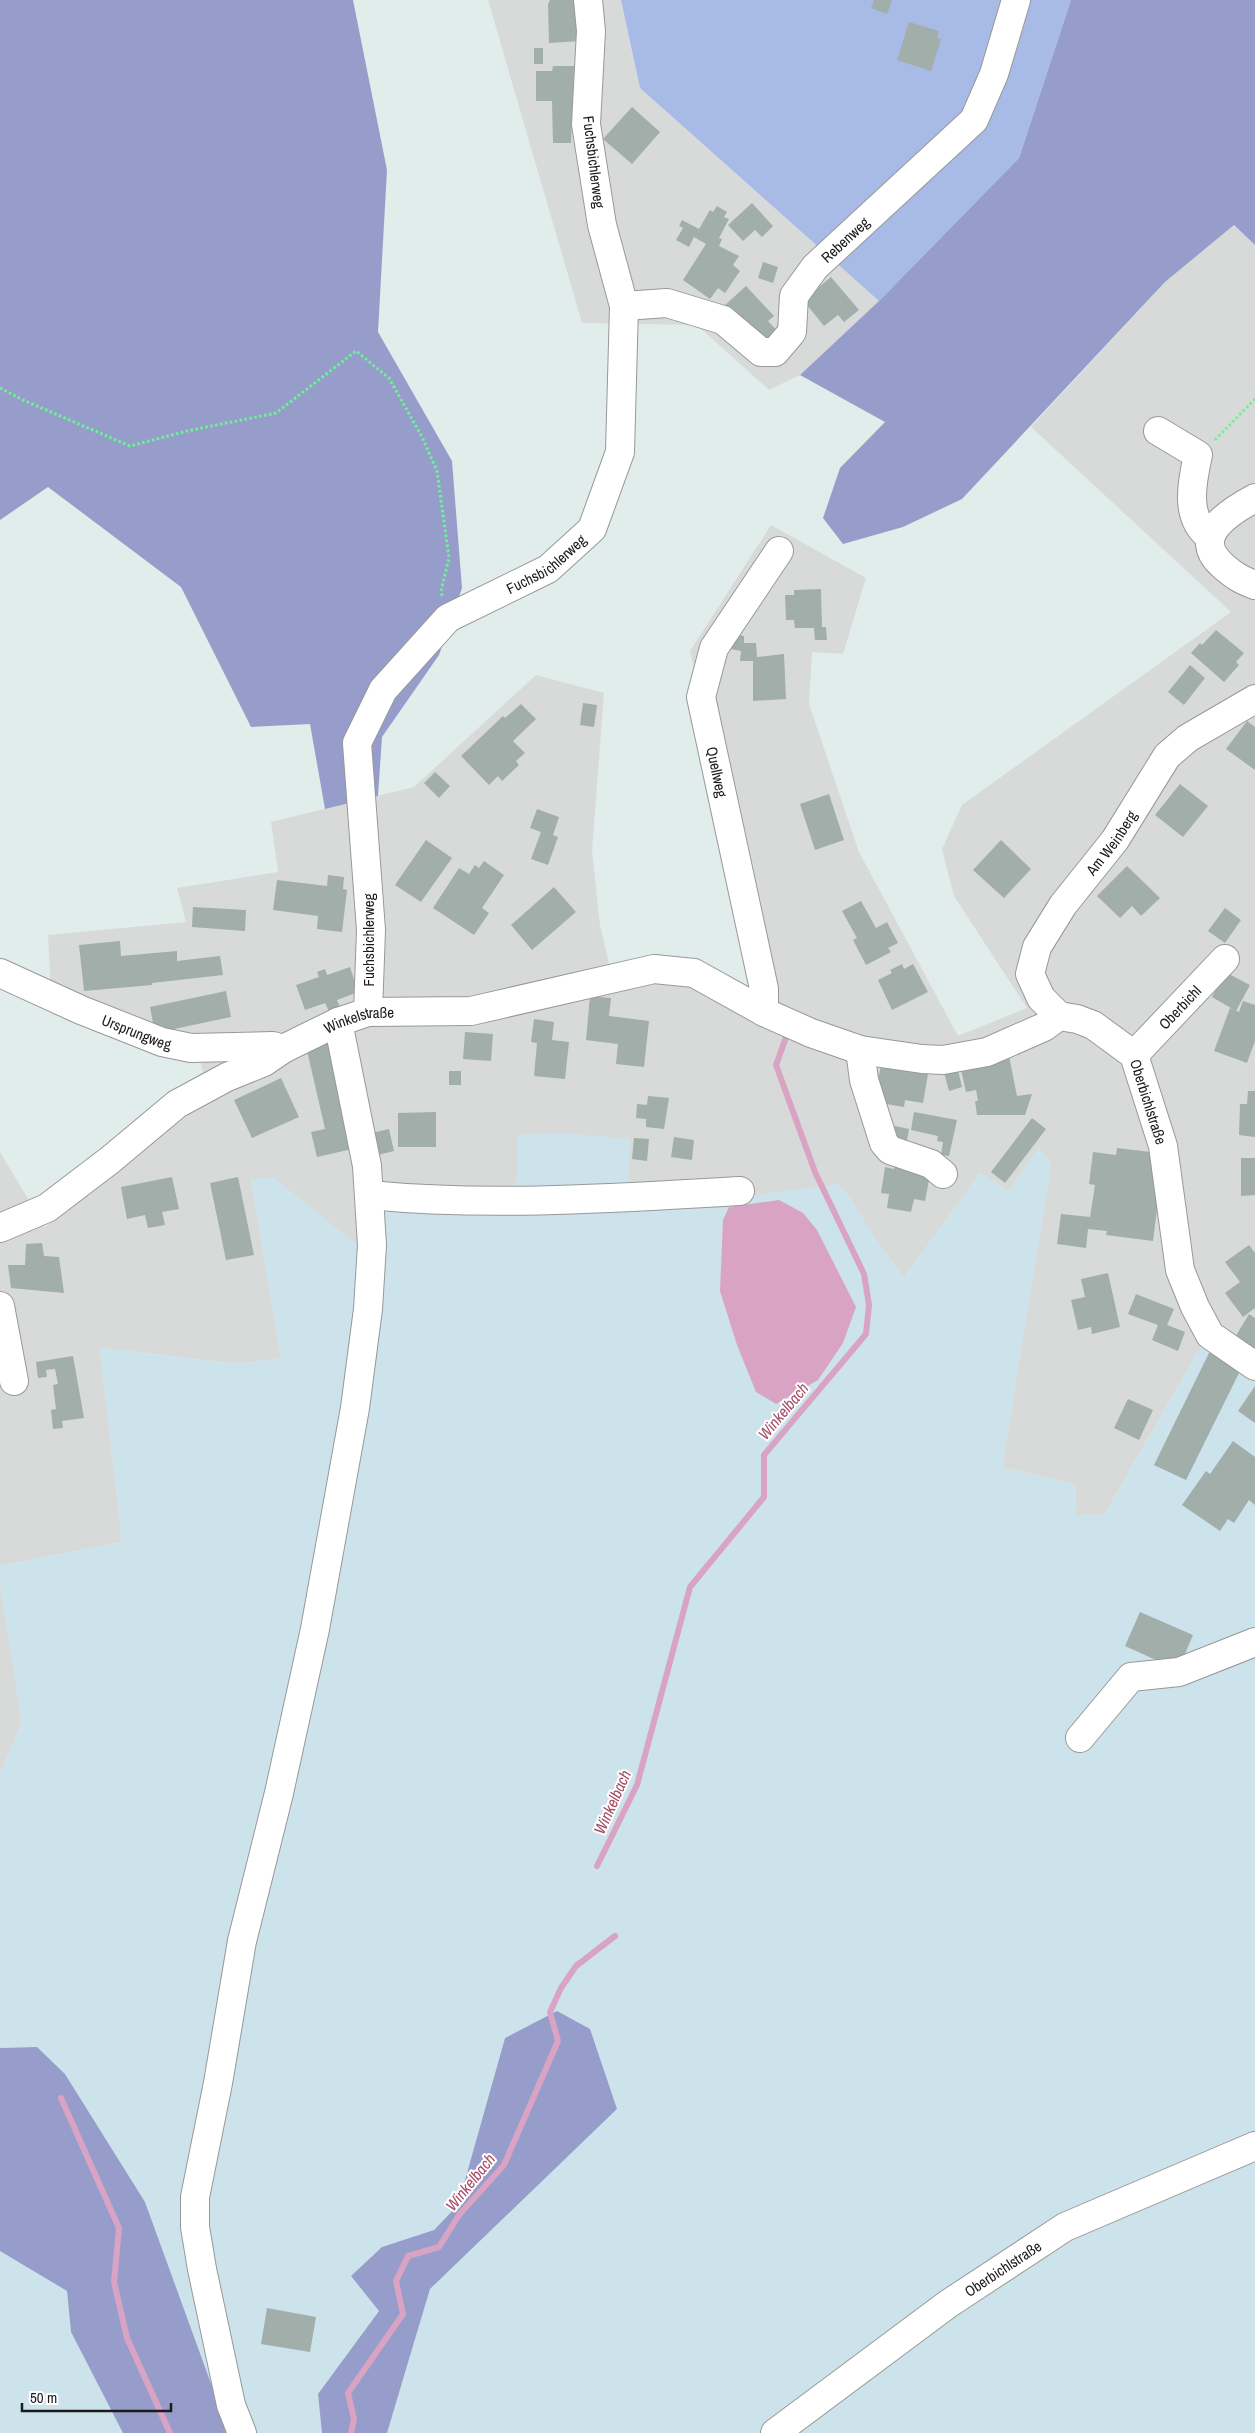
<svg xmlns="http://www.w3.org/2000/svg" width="1255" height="2433" font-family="'Archivo Narrow',sans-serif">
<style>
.residential{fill:#d8dad9}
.farmland{fill:#cde3eb}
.grass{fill:#a8bbe6}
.forest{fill:#979dcb}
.water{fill:#d9a3c3}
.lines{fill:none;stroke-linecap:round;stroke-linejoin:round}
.stream{stroke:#d9a3c3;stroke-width:6}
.building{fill:#a1aea9}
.minor-casing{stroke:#989898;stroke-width:30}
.path{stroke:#6bf493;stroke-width:3;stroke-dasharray:2.5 2.5;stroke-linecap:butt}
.minor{stroke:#fff;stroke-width:28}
.labels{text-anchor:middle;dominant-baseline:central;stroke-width:4;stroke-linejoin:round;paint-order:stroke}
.street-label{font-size:15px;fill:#1b1b1b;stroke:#fff}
.water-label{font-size:16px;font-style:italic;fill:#a64c68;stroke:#fff}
</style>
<rect width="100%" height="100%" fill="#e1edeb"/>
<g class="residential">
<path d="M488,0H621L640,88L879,301L800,375L769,390L697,325L582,323Z"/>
<path d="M1234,225L1255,245V1372L1202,1345L1104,1515L1075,1516L1076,1485L1002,1467L1051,1164L1039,1148L1008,1191L980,1173L904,1278L876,1240L740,1197L628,1190L518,1135L516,1209L361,1248L251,1179L281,1358L240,1364L100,1348L122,1542L0,1566V1152L45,1227L209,1098L199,1054L139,1045L52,1014L48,935L186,922L177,888L278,872L271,822L414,787L536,675L604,693L592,851L600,925L614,985L670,977L783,1029L776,988L690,651L771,525L866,578L843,654L812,652L809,704L859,852L958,1036L1027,1008L954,896L942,849L962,805L1231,612L1031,427L1165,282Z"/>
<path d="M0,1584L22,1722L0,1774Z"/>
</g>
<g class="farmland">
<path d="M561,1133L630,1139L628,1190L740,1197L838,1184L851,1199L876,1240L904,1278L980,1173L1008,1191L1039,1147L1051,1164L1002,1467L1076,1485L1075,1516L1104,1515L1202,1345L1255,1372V2433H387L430,2289L617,2109L505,2038L458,2205L434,2230L382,2247L379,2311L318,2394L322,2433H229L145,2202L65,2074L37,2047L0,2048V1774L22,1722L0,1584V1566L122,1542L100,1348L240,1364L281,1358L251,1179L273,1177L364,1250L360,1208L516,1209L518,1135Z"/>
<path d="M0,2251L67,2291L71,2332L123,2433H0Z"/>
</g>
<path class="grass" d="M621,0H1071L1019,158L879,301L640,88Z"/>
<g class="forest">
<path d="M0,0H353L387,170L378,332L452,461L462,588L439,655L382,737L378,796L325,809L310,724L251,727L181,587L48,487L0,520Z"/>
<path d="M1071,0H1255V245L1234,225L1165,282L962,499L903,527L843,544L823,518L840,468L885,422L800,375L879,301L1019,158Z"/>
<path d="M557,2011L590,2029L617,2109L430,2289L387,2433H322L318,2394L379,2311L351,2276L382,2247L434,2230L458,2205L505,2038Z"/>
<path d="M37,2047L65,2074L145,2202L229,2433H123L71,2332L67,2291L0,2251V2048Z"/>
</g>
<path class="water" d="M779,1200L803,1213L817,1230L856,1307L843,1343L818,1380L776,1404L756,1392L737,1345L720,1291L723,1220L729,1207Z"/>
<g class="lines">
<g class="stream">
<path d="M597,1866L637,1785L690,1587L764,1497V1455L866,1334L869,1305L864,1274L815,1172L776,1065L789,1029"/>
<path d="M61,2098L119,2228L114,2282L127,2338L170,2433"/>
<path d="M351,2433L354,2419L348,2393L403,2314L396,2281L408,2256L439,2247L459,2215L504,2165L558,2041L550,2012L561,1988L576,1966L615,1936"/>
</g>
</g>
<g class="building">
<path d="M550,0H578L581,41L549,43L548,4Z"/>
<path d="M874,0H892L887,14L871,8Z"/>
<path d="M909,22L939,31L937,38L941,39L931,71L897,60Z"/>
<rect x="534" y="48" width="9" height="16"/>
<path d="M553,66H574L571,143H553L552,101H536V71H552Z"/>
<path d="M632,107L660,132L632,164L603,139Z"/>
<path d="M752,203L773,226L762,237L755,230L743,241L728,225Z"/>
<path d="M717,206L727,212L724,217L729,219L719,238L722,239L719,246L739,256L733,265L740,271L725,293L718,288L710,299L683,280L706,244L694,237L689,247L676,240L683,228L679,226L682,220L699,229L710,210L713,212Z"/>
<path d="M763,262L778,267L773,283L758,278Z"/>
<path d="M831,277L859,310L844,322L838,315L824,326L803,300Z"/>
<path d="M746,286L774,316L768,321L779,333L763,348L724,306Z"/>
<path d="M821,589L822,627H826L827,640H815L814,628H795L794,620H786L785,595H794V590Z"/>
<path d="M1216,630L1244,653L1236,662L1239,665L1224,682L1191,653L1200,643L1202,645Z"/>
<path d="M732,634L744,636V643H756L757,657L784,654L786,699L753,701V661H740L741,651L730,649Z"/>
<path d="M1190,665L1205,678L1184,705L1168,692Z"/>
<path d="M583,703L597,705L594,727L580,725Z"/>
<path d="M521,704L536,719L513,741L525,753L516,761L519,765L502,781L498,776L489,785L461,756L503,716L505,718Z"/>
<path d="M1247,721L1255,727V770L1226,749Z"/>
<path d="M435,772L450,786L439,798L424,783Z"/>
<path d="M1180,784L1208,806L1183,837L1155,815Z"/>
<path d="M829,794L844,840L815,850L800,804Z"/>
<path d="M537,809L559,817L553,835L558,837L548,865L531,859L541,832L530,828Z"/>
<path d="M426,840L452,858L421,902L395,885Z"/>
<path d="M1001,840L1031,869L1004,898L973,870Z"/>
<path d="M484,861L504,875L482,908L489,913L474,935L433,908L459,868L469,874L475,865L479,868Z"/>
<path d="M1127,866L1160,898L1141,916L1132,906L1120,918L1097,896Z"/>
<path d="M328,875L344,877L343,889L347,890L342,932L317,929L318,916L273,910L277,880L327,886Z"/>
<path d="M554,887L576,912L532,950L511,925Z"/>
<path d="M861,901L876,928L887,922L898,943L888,948L891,952L866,965L853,940L857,938L842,911Z"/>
<path d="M193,907L246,910L245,931L192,927Z"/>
<path d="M1225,908L1241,920L1225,943L1208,931Z"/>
<path d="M120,941L121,956L177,951V961L220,956L223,975L152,983V985L84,991L79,945Z"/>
<path d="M902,964L904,969L913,964L928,992L892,1010L878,980L892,973L890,970Z"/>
<path d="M350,967L358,992L337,1000L340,1007L329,1011L325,1003L305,1010L296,985L319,977L317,972L325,969L327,975Z"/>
<path d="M1225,972L1250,985L1236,1011L1212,997Z"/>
<path d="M226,991L231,1017L155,1033L150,1007Z"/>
<path d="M590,996L611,998L609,1016L649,1021L644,1067L616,1064L618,1044L586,1040Z"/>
<path d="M1243,1001L1255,1005V1041L1247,1063L1214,1051L1230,1008L1239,1012Z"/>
<path d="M534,1019L554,1022L552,1040L569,1042L565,1079L534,1076L537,1043L531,1042Z"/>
<path d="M465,1032L493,1034L491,1061L463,1059Z"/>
<path d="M328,1041L352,1149L317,1157L311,1132L325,1129L306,1046Z"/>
<path d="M1009,1056L1017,1096L1032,1094L1025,1115H977L975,1101H978L976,1090L966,1092L960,1065Z"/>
<path d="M881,1065L928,1074L923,1103L905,1100L904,1107L880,1103L882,1091L876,1090Z"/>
<path d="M957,1066L962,1087L949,1091L943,1069Z"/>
<rect x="449" y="1071" width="12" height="14"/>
<path d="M281,1078L299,1117L252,1138L234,1100Z"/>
<path d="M1248,1091H1255V1137L1239,1135L1240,1104H1247Z"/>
<path d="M648,1096L669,1098L664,1129L646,1127V1119L636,1118L637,1104L647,1105Z"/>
<path d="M436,1112V1147H398V1113Z"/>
<path d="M914,1112L957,1120L949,1156L941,1155L943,1142L937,1141L938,1136L911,1130Z"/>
<path d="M1032,1118L1046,1129L1005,1183L991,1172Z"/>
<path d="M895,1126L909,1129L907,1141L893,1138Z"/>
<path d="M389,1129L394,1151L373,1156L368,1134Z"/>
<path d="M674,1137L694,1140L692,1160L671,1157Z"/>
<path d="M634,1138L649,1139L647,1161L632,1159Z"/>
<path d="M1117,1148L1159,1153L1154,1192L1159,1193L1153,1241L1106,1235L1107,1231L1088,1229L1086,1248L1057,1244L1061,1214L1090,1217L1095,1185L1089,1184L1093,1152L1116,1155Z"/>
<path d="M1241,1158H1255V1195L1241,1196Z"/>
<path d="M895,1162L930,1175L925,1201L914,1199L911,1212L887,1208L889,1194L881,1193L885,1167L894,1169Z"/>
<path d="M172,1177L179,1209L162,1212L165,1225L148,1228L145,1215L127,1219L121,1187Z"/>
<path d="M238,1177L254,1255L226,1260L210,1183Z"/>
<path d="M42,1243L44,1256L59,1257L64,1293L11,1288L8,1265H25L26,1244Z"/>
<path d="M1249,1245L1255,1253V1308L1243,1317L1225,1293L1240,1282L1225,1262Z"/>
<path d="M1108,1273L1120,1327L1092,1334L1091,1327L1078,1330L1071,1300L1085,1297L1081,1279Z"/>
<path d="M1136,1294L1174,1309L1167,1325L1185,1332L1178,1351L1152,1340L1158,1325L1128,1314Z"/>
<path d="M1249,1314L1255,1318V1353L1231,1344Z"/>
<path d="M1210,1351L1242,1367L1186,1480L1154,1465Z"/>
<path d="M73,1356L84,1418L62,1421L63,1428L53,1429L51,1410L56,1409L53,1385L58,1384L55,1369L46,1370L47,1377L38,1378L36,1362Z"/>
<path d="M1255,1386V1423L1238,1411Z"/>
<path d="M1128,1399L1153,1410L1139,1440L1114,1428Z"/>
<path d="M1233,1441L1255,1457V1505L1249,1500L1234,1523L1228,1519L1220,1531L1182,1505L1206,1471L1210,1474Z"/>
<path d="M1140,1612L1193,1635L1178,1670L1125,1646Z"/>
<path d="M267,2308L316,2317L310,2352L261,2344Z"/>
</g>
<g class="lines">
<defs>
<g id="minor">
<path id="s1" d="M624,306L667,303L723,320L761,352H775L792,332L794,296L815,267L974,120L994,74L1016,0"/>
<path d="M1158,431L1198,455C1192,482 1184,518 1210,537"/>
<path d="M1255,498C1229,512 1190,536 1222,565C1233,575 1241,580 1255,585"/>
<path id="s2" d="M0,973L81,1010L162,1042L191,1048L273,1046L283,1049"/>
<path id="s3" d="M368,1012L371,930L357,743L383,690L448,618L548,569L592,529L620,452L624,306L602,225L586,124L591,31L588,0"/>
<path d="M764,1012V989L701,697L714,648L779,551"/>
<path id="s4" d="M1059,1016L1077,1019L1093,1025L1134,1055L1163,1146L1180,1270L1195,1307L1210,1335L1255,1366"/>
<path id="s5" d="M1059,1016L1041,998L1030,974L1037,947L1063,905L1115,840L1167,756L1188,738L1255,699"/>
<path d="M860,1050L864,1080L884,1143L890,1150L931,1164L943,1174"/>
<path id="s6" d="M1134,1055L1225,959"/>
<path d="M369,1195C492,1207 617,1198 740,1191"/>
<path id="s7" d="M0,1228L47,1208L110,1160L177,1104L227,1077L264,1062L283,1049L338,1022L368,1012L471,1011L654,969L694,973L764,1012L811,1033L860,1050L922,1059L943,1060L987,1052L1044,1027L1059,1016"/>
<path d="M0,1306L14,1381"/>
<path d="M1080,1738L1131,1677L1179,1672L1255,1642"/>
<path d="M242,2433L231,2405L202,2269L195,2227V2197L218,2083L242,1941L279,1793L315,1629L355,1408L368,1309L372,1245L367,1166L338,1022"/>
<path id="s8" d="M775,2433L948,2304L1065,2227L1255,2146"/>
</g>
</defs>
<use href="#minor" class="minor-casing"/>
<g class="path">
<path d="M0,388L23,400L130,446L187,431L276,413L356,351L389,378L422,437L437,471L449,558L441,591L442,596"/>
<path d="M1215,440L1255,399"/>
</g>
<use href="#minor" class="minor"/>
</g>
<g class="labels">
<g class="street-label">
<text transform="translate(594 162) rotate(83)">Fuchsbichlerweg</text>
<text stroke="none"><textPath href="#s1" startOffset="304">Rebenweg</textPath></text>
<text stroke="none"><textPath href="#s3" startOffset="538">Fuchsbichlerweg</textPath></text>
<text transform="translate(717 772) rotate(78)">Quellweg</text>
<text stroke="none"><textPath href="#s5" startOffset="208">Am Weinberg</textPath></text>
<text transform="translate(368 940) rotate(-90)">Fuchsbichlerweg</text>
<text stroke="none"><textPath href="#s6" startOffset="66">Oberbichl</textPath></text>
<text stroke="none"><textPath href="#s7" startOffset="420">Winkelstraße</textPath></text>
<text stroke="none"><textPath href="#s2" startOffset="149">Ursprungweg</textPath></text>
<text stroke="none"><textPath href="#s4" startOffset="135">Oberbichlstraße</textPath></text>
<text stroke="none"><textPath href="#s8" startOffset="281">Oberbichlstraße</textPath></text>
</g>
<g class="water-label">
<text transform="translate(783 1411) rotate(-50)">Winkelbach</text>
<text transform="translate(612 1802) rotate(-66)">Winkelbach</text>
<text transform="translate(470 2182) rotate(-51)">Winkelbach</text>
</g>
</g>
<path d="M22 2403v8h149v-8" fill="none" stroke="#1b1b1b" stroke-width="2.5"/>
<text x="30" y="2403" font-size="15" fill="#1b1b1b" stroke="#ffffff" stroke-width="4" paint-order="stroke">50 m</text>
</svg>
